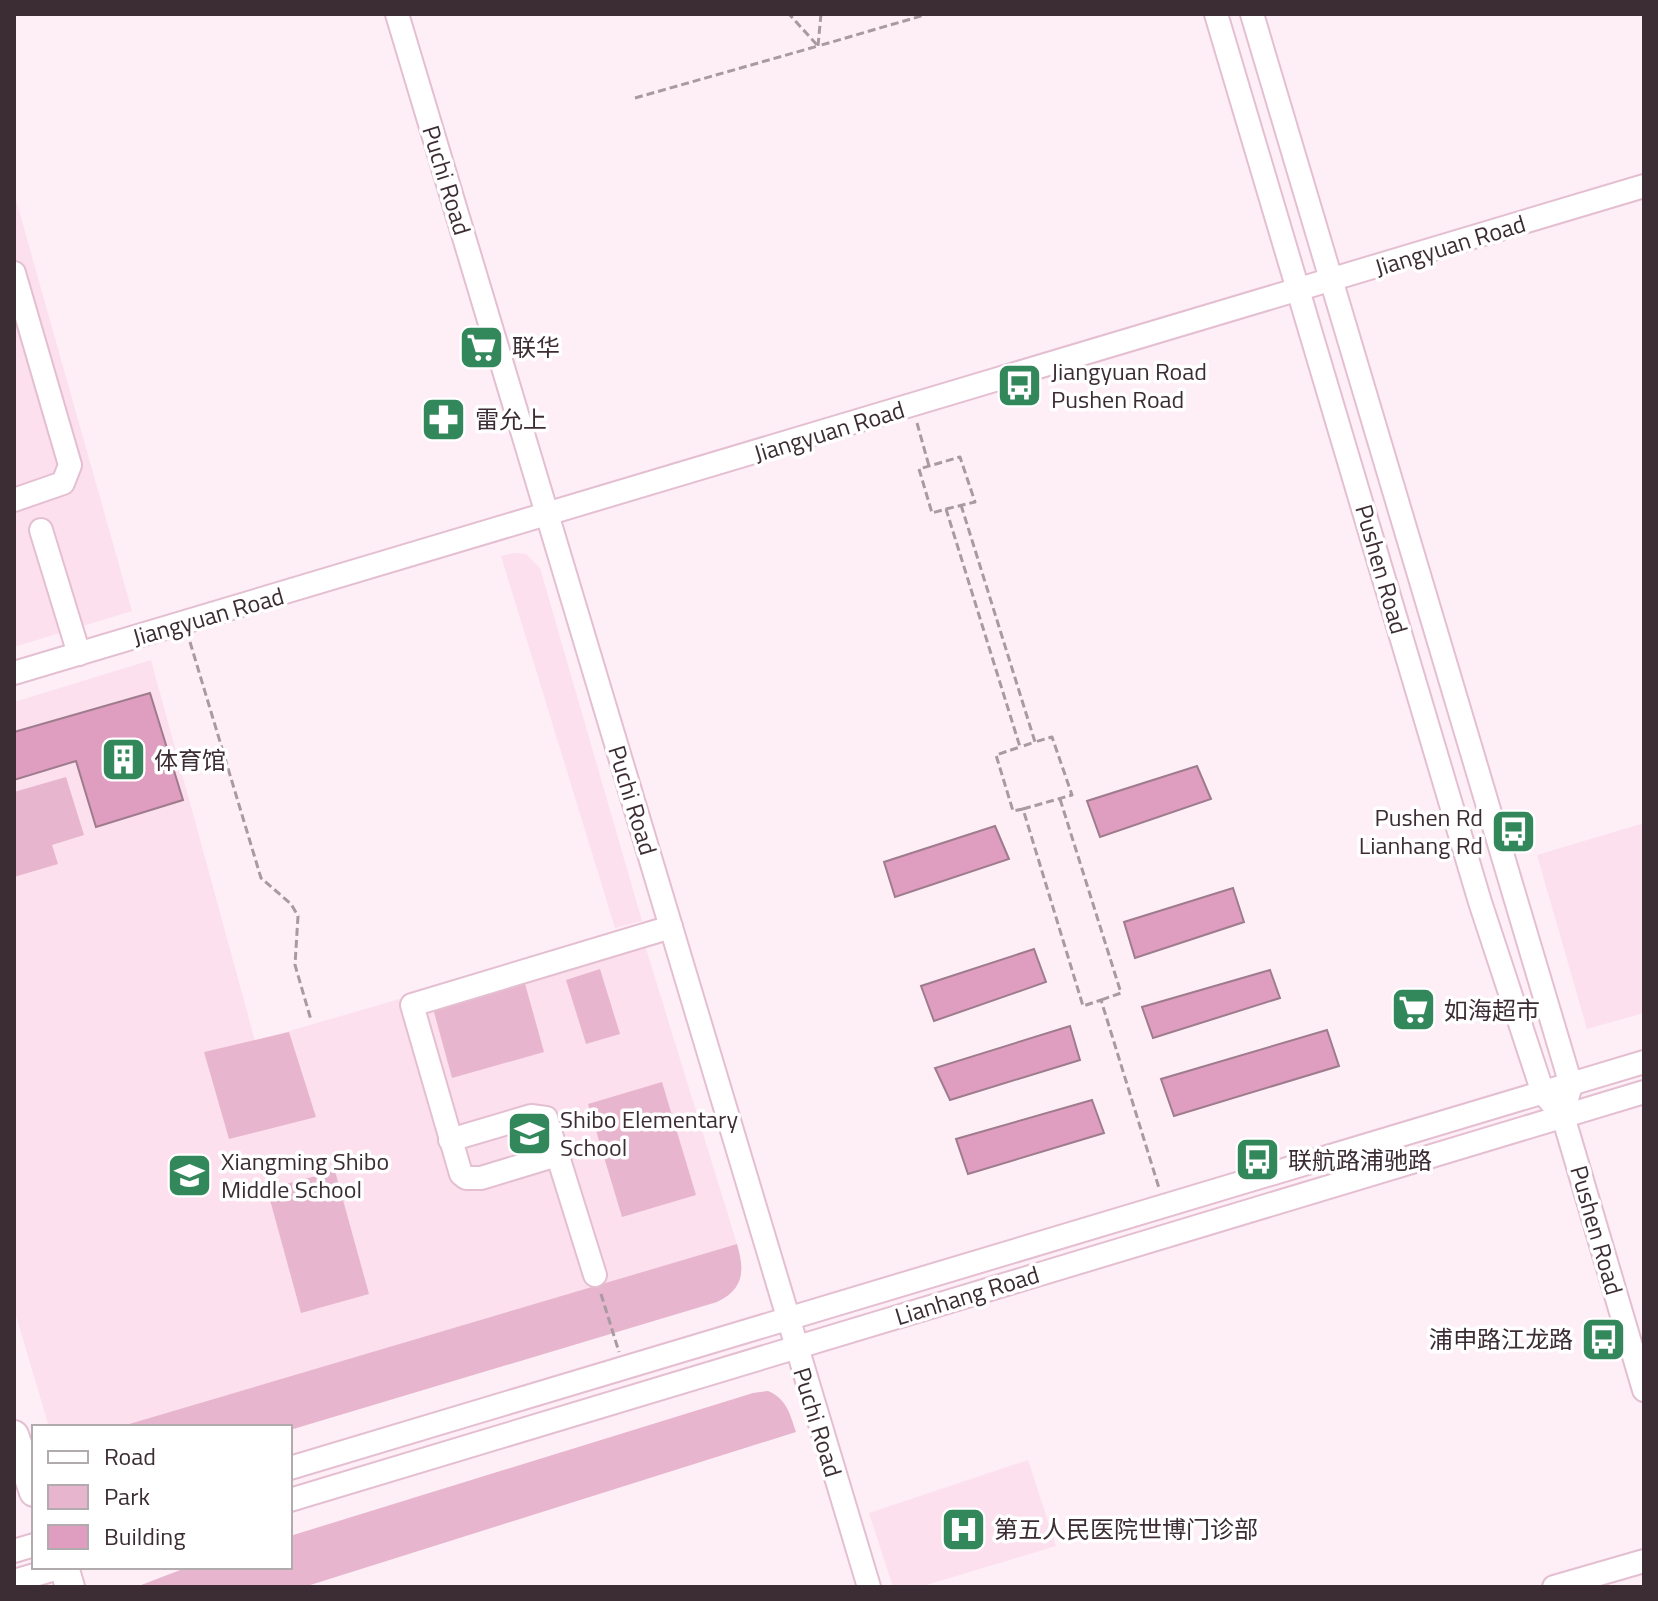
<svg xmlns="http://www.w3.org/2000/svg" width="1658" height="1601" font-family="'Titillium Web','Noto Sans SC',sans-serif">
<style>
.built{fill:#fce0ee}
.green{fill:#e8b5ce}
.building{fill:#df9dbf;stroke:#9e7c8d;stroke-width:2}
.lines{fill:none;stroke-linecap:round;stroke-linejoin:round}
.minor-casing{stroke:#e4bfd1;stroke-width:26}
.major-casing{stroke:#e4bfd1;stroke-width:32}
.path{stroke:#a99aa1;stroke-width:3;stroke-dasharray:8 4;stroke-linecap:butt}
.minor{stroke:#fff;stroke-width:22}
.major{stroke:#fff;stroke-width:28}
.labels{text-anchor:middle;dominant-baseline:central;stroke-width:7;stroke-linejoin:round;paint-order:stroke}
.street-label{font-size:24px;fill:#3c2d34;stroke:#fff}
.poi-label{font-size:24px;fill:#3c2d34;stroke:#fff;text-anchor:start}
</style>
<rect width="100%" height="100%" fill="#feeff6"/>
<g class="built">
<path d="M14,193L132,611L14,647Z"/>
<path d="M514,553L526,554L540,568L642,921L615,928L501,556Z"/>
<path d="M151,660L255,1041L640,929L737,1244L119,1427H49L14,1309V702Z"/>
<path d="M1644,823V1013L1587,1029L1537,855Z"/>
<path d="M1028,1460L1056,1546L920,1587H893L869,1513Z"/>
</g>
<g class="green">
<path d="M66,777L84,835L52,845L58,864L14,877V792Z"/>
<path d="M600,969L620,1034L586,1044L566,980Z"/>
<path d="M524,980L544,1052L452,1078L434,1012L439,1007Z"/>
<path d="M289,1032L316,1117L229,1139L204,1052Z"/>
<path d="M662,1082L696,1195L622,1217L588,1104Z"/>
<path d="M335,1171L369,1294L301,1313L267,1189Z"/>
<path d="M737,1244C745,1271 744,1289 717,1302L290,1430V1427H119Z"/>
<path d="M768,1391C787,1399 790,1414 796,1432L304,1587H136L188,1567H290V1536L753,1393Z"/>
</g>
<g class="building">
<path d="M150,693L183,800L96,827L76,761L14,780V732Z"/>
<path d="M1197,766L1211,799L1100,837L1087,801Z"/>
<path d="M995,826L1009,859L895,897L884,862Z"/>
<path d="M1233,888L1244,922L1135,958L1124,922Z"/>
<path d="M1034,949L1046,982L934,1021L921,986Z"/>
<path d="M1270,970L1280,998L1153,1038L1142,1007Z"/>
<path d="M1070,1026L1080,1060L950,1100L935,1068Z"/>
<path d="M1327,1030L1339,1066L1174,1116L1161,1079Z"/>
<path d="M1092,1100L1104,1133L968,1174L956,1139Z"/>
</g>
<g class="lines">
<defs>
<g id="minor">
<path d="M397,14L869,1587"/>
<path d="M1216,14L1480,902L1543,1093L1563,1116L1644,1390"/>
<path d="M1252,14L1571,1085L1567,1099"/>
<path d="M14,273L70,465L63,483L14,500"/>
<path d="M41,530L79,654"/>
<path d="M14,673L1644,186"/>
<path d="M450,1140L531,1116L546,1118L595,1275"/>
<path d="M560,1154L481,1178H466L461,1174L412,1005L671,927"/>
<path d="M290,1468L1644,1062"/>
<path d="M290,1500L1644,1092"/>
<path d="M14,1551L34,1545"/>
<path d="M14,1581L62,1567"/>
<path d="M1554,1587L1644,1561"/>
</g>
<g id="major">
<path d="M14,1435L34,1492"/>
<path d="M64,1567L70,1587"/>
</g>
</defs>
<use href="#minor" class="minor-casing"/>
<use href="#major" class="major-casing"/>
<g class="path">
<path d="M821,14L818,46L928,14"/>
<path d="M635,98L818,46L789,14"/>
<path d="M917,423L929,466"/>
<path d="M961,505L1035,742L1020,747"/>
<path d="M946,509L975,502L960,457L919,469L932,513L946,509L1020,747L996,755L1013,811L1023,809L1083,1006L1101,1000L1159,1188"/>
<path d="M190,642L261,878L291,904L298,916L295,965L311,1020"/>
<path d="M1060,799L1121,993L1101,1000"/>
<path d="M1023,809L1072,795L1052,737L1035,742"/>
<path d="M601,1294L619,1352"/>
</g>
<use href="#minor" class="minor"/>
<use href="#major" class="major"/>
</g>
<defs>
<symbol id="supermarket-square" viewBox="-11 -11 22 22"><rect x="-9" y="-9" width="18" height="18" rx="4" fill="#33885b" stroke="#fff"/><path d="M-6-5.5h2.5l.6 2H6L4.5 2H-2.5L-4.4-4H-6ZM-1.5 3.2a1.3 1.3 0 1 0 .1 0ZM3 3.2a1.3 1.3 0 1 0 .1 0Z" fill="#fff"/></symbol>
<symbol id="bus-square" viewBox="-11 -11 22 22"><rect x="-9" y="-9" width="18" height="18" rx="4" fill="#33885b" stroke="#fff"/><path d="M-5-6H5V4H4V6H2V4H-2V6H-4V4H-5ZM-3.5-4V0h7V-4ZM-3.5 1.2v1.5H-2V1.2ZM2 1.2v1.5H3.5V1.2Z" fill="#fff"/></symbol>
<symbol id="pharmacy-square" viewBox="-11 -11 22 22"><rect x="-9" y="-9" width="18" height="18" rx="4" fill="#33885b" stroke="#fff"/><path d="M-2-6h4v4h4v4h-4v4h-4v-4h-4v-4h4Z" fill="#fff"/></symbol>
<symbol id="building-square" viewBox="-11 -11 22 22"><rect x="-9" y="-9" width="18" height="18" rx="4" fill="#33885b" stroke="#fff"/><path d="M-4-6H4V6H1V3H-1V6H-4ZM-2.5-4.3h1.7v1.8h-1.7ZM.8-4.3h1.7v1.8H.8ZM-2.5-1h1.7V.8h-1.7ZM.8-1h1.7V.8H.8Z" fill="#fff"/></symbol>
<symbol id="school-square" viewBox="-11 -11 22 22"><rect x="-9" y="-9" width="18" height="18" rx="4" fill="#33885b" stroke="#fff"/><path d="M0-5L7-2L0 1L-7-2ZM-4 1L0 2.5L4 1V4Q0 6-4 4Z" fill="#fff"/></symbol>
<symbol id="hospital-square" viewBox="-11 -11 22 22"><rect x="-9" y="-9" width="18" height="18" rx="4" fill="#33885b" stroke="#fff"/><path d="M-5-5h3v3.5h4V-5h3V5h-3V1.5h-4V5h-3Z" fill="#fff"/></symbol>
</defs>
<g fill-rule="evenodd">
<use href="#supermarket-square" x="456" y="322" width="51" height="51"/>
<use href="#bus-square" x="994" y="360" width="51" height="51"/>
<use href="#pharmacy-square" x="418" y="394" width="51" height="51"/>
<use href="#building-square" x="98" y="734" width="51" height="51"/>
<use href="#bus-square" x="1488" y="806" width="51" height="51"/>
<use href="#supermarket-square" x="1388" y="984" width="51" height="51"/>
<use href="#school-square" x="504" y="1108" width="51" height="51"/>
<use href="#bus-square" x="1232" y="1134" width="51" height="51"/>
<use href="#school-square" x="164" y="1150" width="51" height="51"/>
<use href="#bus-square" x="1578" y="1314" width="51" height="51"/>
<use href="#hospital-square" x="938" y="1504" width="51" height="51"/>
</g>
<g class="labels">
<g class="street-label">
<text transform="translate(447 180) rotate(73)">Puchi Road</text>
<text transform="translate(1450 245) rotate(-17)">Jiangyuan Road</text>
<text transform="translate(829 431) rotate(-17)">Jiangyuan Road</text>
<text transform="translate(1382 569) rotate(74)">Pushen Road</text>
<text transform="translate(208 616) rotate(-16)">Jiangyuan Road</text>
<text transform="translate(633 800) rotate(73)">Puchi Road</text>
<text transform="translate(1597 1230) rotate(74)">Pushen Road</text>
<text transform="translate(967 1295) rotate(-17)">Lianhang Road</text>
<text transform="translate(818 1422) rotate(73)">Puchi Road</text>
</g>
<g class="poi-label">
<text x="512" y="347">联华</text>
<text x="1051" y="371">Jiangyuan Road<tspan x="1051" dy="28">Pushen Road</tspan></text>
<text x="475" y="419">雷允上</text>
<text x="154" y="760">体育馆</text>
<text x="1483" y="817" text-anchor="end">Pushen Rd<tspan x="1483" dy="28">Lianhang Rd</tspan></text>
<text x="1444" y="1010">如海超市</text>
<text x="560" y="1119">Shibo Elementary<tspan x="560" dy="28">School</tspan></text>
<text x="1288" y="1160">联航路浦驰路</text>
<text x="221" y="1161">Xiangming Shibo<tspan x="221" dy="28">Middle School</tspan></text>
<text x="1573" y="1339" text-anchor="end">浦申路江龙路</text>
<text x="994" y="1529">第五人民医院世博门诊部</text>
</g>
</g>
<rect width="1658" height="1601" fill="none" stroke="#3c2d34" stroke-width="32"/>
<rect x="32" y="1425" width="260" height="144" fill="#ffffff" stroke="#b1abae" stroke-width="2"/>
<rect x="48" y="1451" width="40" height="12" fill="#ffffff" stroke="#b1abae" stroke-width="2"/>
<text x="104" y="1465" font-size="24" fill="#3c2d34">Road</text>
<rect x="48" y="1485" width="40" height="24" fill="#e8b5ce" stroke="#b1abae" stroke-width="2"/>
<text x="104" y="1505" font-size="24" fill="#3c2d34">Park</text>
<rect x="48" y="1525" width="40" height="24" fill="#df9dbf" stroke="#b1abae" stroke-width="2"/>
<text x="104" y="1545" font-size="24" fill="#3c2d34">Building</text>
</svg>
